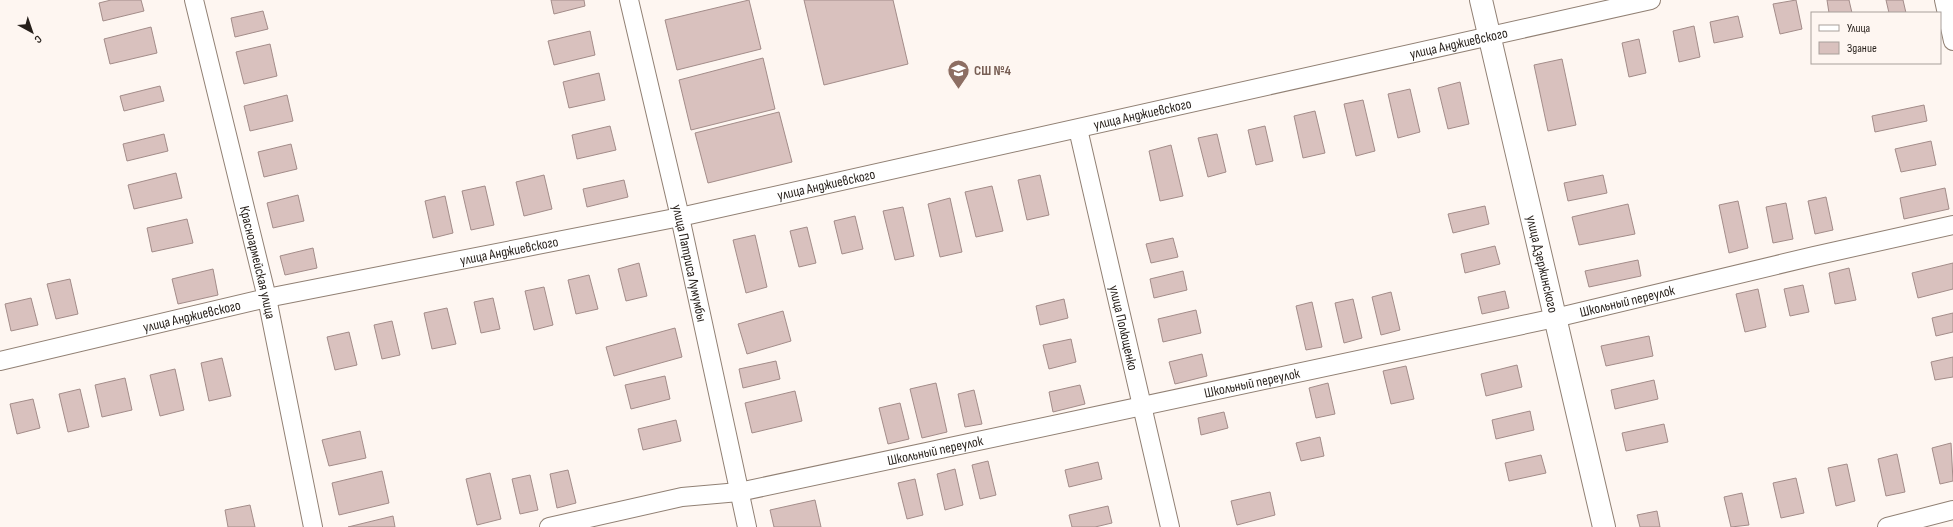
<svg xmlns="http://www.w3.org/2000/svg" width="1953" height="527" font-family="'Sofia Sans Condensed',sans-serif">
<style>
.building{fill:#d9c1be;stroke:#a38c89}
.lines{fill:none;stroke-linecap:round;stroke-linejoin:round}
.minor-casing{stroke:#918074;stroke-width:20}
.tertiary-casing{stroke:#918074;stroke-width:24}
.minor{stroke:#fff;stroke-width:18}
.tertiary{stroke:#fff;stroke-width:22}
.labels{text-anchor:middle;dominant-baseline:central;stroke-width:4;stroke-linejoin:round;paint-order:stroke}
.street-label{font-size:14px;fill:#261f1a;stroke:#fef6f1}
.education-label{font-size:14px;font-weight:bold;fill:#785e54;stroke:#fef6f1;text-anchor:start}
</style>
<rect width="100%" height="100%" fill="#fef6f1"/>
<g class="building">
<path d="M111,0H141L144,11L103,21L99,3Z"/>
<path d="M551,0H584L585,6L554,14Z"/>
<path d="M749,0L761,49L677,70L665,20Z"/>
<path d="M804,0H893L908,64L824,85Z"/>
<path d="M1796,0L1802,29L1780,34L1773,4Z"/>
<path d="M1827,0H1849L1852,13H1829Z"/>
<path d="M1886,0H1903L1906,13H1889Z"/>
<path d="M263,11L268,29L235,37L231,18Z"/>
<path d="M1738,16L1743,37L1714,43L1710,22Z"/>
<path d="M1694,26L1700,57L1679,62L1673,31Z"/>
<path d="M151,27L157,53L110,64L104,39Z"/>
<path d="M590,31L595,55L554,65L548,41Z"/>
<path d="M1639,39L1646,73L1629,77L1622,43Z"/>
<path d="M270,44L277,76L244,84L236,52Z"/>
<path d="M763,58L775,109L691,130L679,80Z"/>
<path d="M1562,59L1576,125L1548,131L1534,65Z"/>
<path d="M599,73L605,100L569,108L563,82Z"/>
<path d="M1460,82L1469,124L1448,129L1438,88Z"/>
<path d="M160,86L164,101L124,111L120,96Z"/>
<path d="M1410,89L1420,132L1398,138L1388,94Z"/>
<path d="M287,95L293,121L250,131L244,106Z"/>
<path d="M1363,100L1375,151L1356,156L1344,104Z"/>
<path d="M1924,105L1927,121L1875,132L1872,116Z"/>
<path d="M1315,111L1325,153L1303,158L1294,116Z"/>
<path d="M779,112L792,162L708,183L695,133Z"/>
<path d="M610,126L616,150L577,159L572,135Z"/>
<path d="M1265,126L1273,161L1256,165L1248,130Z"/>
<path d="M164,134L168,151L127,161L123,144Z"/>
<path d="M1217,134L1226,172L1208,177L1198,138Z"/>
<path d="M1931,141L1936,165L1901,172L1895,149Z"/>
<path d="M291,144L297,169L264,177L258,152Z"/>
<path d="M1171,145L1183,196L1160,201L1149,151Z"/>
<path d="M176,173L182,198L134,209L128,185Z"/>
<path d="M544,175L552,209L524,216L516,182Z"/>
<path d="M1040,175L1049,215L1027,220L1018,180Z"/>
<path d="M1603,175L1607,193L1568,201L1564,183Z"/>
<path d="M624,180L628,197L587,207L583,189Z"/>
<path d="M485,186L494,225L471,230L462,191Z"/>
<path d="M992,186L1003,231L976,237L965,192Z"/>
<path d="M1945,188L1949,209L1904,219L1900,198Z"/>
<path d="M298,195L304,221L273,228L267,203Z"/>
<path d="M445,196L453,233L433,238L425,201Z"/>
<path d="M1826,197L1833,230L1815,234L1808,201Z"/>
<path d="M950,198L962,252L940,257L928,204Z"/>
<path d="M1738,201L1748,248L1729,253L1719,205Z"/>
<path d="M1786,203L1793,239L1773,243L1766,207Z"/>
<path d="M1628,204L1635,234L1579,245L1572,217Z"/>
<path d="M1485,206L1489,224L1453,233L1448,214Z"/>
<path d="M903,207L914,256L895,260L883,211Z"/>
<path d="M855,216L863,249L842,254L834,221Z"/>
<path d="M187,219L193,243L152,252L147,228Z"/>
<path d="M807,227L816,263L799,267L790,231Z"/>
<path d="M755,235L767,287L746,293L733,240Z"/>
<path d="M1173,238L1178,257L1151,263L1146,244Z"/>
<path d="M1495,246L1500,264L1465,273L1461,254Z"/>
<path d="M313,248L317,268L285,275L280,256Z"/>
<path d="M1638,260L1641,276L1589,287L1585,271Z"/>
<path d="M639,263L647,296L626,301L618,269Z"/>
<path d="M1953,263V289L1918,298L1912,273Z"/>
<path d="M1849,268L1856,300L1835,304L1829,273Z"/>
<path d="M213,269L218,295L178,304L172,279Z"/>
<path d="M1183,271L1187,290L1154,298L1150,279Z"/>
<path d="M589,275L598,309L576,314L568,280Z"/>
<path d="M70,279L78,314L56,319L47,284Z"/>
<path d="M1803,285L1809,312L1790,316L1784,289Z"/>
<path d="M544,287L553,325L534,330L525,291Z"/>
<path d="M1758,289L1766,327L1745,332L1736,294Z"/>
<path d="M1505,291L1509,308L1482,314L1478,297Z"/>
<path d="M1391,292L1400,330L1381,335L1372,297Z"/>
<path d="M31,298L38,325L11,331L5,304Z"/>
<path d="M493,298L500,329L481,333L474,302Z"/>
<path d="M1064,299L1068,318L1040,325L1036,306Z"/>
<path d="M1353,299L1362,338L1344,343L1335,303Z"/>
<path d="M1312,302L1322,347L1306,350L1296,306Z"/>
<path d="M447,308L456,344L432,349L424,313Z"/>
<path d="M1196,310L1201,333L1163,342L1158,319Z"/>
<path d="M783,311L791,341L747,354L738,324Z"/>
<path d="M1953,313V332L1936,336L1932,318Z"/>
<path d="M392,321L400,355L382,359L374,325Z"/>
<path d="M675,328L682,357L614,376L606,347Z"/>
<path d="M349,332L357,365L335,370L327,337Z"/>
<path d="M1649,336L1653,356L1606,366L1601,346Z"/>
<path d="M1071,339L1076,362L1049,369L1043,345Z"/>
<path d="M1202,354L1207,376L1175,384L1169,362Z"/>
<path d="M1953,357V377L1935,380L1931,362Z"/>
<path d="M222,358L231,396L209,401L201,363Z"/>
<path d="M776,361L780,379L743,388L739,369Z"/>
<path d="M1517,365L1522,387L1486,396L1481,374Z"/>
<path d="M1406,366L1414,399L1391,404L1383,371Z"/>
<path d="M175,369L184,410L160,416L150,375Z"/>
<path d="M665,376L670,399L631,409L625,385Z"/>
<path d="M125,378L132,410L102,417L95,385Z"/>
<path d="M1654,380L1658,399L1615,409L1611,390Z"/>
<path d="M936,383L947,432L922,438L910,389Z"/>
<path d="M1328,383L1335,414L1316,418L1309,388Z"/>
<path d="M1080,385L1085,404L1053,412L1049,392Z"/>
<path d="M80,389L89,427L68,432L59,394Z"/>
<path d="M974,390L982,424L965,427L958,394Z"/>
<path d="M795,391L802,421L752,433L745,403Z"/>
<path d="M33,399L40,428L17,434L10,404Z"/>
<path d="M900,403L909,439L888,444L879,408Z"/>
<path d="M1530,411L1534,430L1496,439L1492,420Z"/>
<path d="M1224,412L1228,428L1201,435L1198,418Z"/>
<path d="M676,420L681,441L643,450L638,429Z"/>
<path d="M1664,424L1668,442L1626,451L1622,433Z"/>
<path d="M360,431L366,458L329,466L322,440Z"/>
<path d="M1320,437L1324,456L1301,461L1296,443Z"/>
<path d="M1951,443L1953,481L1940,484L1932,448Z"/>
<path d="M1897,454L1905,492L1886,496L1878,459Z"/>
<path d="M1541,455L1546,473L1509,481L1505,463Z"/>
<path d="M988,461L996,495L980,499L972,465Z"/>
<path d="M1098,462L1102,479L1069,487L1065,470Z"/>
<path d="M1847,464L1855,501L1836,506L1828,468Z"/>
<path d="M955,469L963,505L945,510L937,474Z"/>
<path d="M568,470L576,503L557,508L550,474Z"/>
<path d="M382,471L389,503L339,515L332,483Z"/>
<path d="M490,473L501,519L477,525L466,479Z"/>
<path d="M530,475L538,510L520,514L512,479Z"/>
<path d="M1796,478L1804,513L1781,518L1773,483Z"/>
<path d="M915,479L923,515L907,519L898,483Z"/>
<path d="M1270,492L1275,515L1237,525L1231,501Z"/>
<path d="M1742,493L1749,525L1731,527L1724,497Z"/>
<path d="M815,500L821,527H774L770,510Z"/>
<path d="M250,505L255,527H228L225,510Z"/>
<path d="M1108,506L1112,523L1095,527H1072L1069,515Z"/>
<path d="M1657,511L1660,527H1640L1637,515Z"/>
<path d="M393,516L395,527H348Z"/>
</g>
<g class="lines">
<defs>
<g id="minor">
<path id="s1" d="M194,0L267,298L313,527"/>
<path id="s2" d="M629,0L680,217L747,527"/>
<path d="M1944,0L1953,41"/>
<path id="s3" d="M1078,129L1170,527"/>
<path id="s4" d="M0,361L267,298L680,217L1651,0"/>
<path id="s5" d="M549,527L682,497L739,492L1555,318L1814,256L1953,225"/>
<path d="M1887,527L1953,510"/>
</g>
<g id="tertiary">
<path id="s6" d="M1481,0L1604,527"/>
</g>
</defs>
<use href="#minor" class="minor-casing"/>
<use href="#tertiary" class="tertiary-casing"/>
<use href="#minor" class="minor"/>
<use href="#tertiary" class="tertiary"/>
</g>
<defs>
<symbol id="school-pin" viewBox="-11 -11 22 30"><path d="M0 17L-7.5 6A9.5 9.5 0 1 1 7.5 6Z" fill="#8d6e63" stroke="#fef6f1"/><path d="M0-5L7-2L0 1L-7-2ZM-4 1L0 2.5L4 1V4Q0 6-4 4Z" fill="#fff"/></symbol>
</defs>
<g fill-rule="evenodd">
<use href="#school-pin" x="946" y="58" width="25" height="34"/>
</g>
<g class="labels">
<g class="street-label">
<text stroke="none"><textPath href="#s4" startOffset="1493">улица Анджиевского</textPath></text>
<text stroke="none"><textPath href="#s4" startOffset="1169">улица Анджиевского</textPath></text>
<text stroke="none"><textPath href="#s4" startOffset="845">улица Анджиевского</textPath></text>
<text stroke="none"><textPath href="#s4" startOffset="521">улица Анджиевского</textPath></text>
<text stroke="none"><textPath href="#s1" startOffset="270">Красноармейская улица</textPath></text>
<text stroke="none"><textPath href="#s2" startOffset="270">улица Патриса Лумумбы</textPath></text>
<text stroke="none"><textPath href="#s6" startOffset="271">улица Дзержинского</textPath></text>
<text stroke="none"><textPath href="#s5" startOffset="1102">Школьный переулок</textPath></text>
<text stroke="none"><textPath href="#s4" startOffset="197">улица Анджиевского</textPath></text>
<text stroke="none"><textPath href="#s3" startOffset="204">улица Полющенко</textPath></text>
<text stroke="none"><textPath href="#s5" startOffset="718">Школьный переулок</textPath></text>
<text stroke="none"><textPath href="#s5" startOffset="394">Школьный переулок</textPath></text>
</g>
<g class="education-label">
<text x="974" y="70">СШ №4</text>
</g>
</g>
<rect x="1811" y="12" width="130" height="52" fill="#fef6f1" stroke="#a8a09b"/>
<rect x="1819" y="25" width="20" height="6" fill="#ffffff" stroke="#a8a09b"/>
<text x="1847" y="32" font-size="12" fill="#261f1a">Улица</text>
<rect x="1819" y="42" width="20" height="12" fill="#d9c1be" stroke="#a8a09b"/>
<text x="1847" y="52" font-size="12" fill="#261f1a">Здание</text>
<g transform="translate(32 32) rotate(140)" stroke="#fef6f1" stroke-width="3" paint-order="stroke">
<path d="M0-3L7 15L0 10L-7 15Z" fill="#261f1a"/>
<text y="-6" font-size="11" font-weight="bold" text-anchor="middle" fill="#261f1a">С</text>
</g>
</svg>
